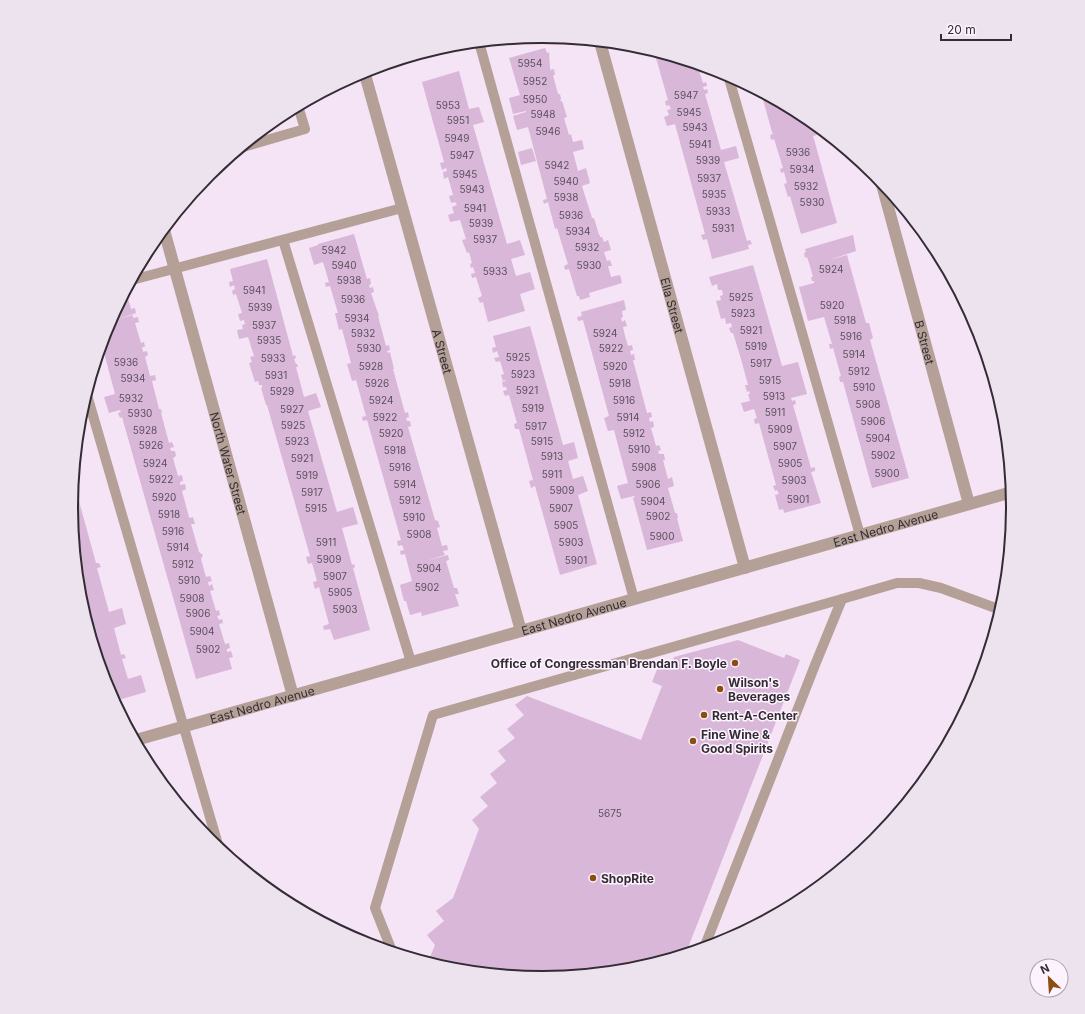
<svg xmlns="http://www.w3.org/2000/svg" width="1085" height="1014" font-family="Inter,sans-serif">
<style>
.building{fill:#d9b7d9}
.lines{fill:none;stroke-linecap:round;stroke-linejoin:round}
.lane{stroke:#b4a097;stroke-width:10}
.street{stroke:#b4a097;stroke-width:12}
.poi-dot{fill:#8b4d10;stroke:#fdf3fe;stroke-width:1.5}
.labels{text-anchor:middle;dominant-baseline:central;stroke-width:3;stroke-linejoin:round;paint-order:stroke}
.number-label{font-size:10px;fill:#5c4f5d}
.street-label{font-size:12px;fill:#332c34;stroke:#fdf3fe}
.poi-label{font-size:12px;font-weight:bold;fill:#332c34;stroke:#fdf3fe;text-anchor:start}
.rim{fill:none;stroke:#332c34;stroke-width:2}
</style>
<rect width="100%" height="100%" fill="#f5e3f6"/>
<g class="building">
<path d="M545,48L547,53L549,52L550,68L551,70L554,69L555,75H553L558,94H560L561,99L560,101H562L567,117L564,118L569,135L571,134L573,142L582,140L584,149L573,152L578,171L586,168L590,183L582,186L592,218H594L599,235H600V237H602L604,242L608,240L611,250L604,252L607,261L610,260L612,266H608L611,277L620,275L622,283L589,293L590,297L580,300L579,296H577L569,269L565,270L564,266L568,264L567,261L557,228L555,229L548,202L544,204L543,200L547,199L528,127L517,130L513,116L526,112V111L513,114L509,98L520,95L509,58Z"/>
<path d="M654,51L697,64L703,83L706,82L707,86L703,87L704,90L707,89L708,93L705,94L721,150L736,146L739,158L724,162L747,241L750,240L752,244L748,245L749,249L712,259L707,239L703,240L701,235L705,234L675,124L667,126L664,117L669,115L667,110L671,109L669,105L666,106L665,101L668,100Z"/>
<path d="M459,71L469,109L479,107L484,122L473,125L507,244L520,240L525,255L511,259L516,276L530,272L535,289L520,294L525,311L488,322L483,302L480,303L478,298L482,296L476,277L472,278L471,274L475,273L473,267L471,268L470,264L472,263L469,252L467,253L462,240L466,239L460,220L450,222L448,215L454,213L452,207L457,205L455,202L451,203L449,196L453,195L448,177L444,179L443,172L447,171L446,168L442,170L440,163L444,162L422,82Z"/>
<path d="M761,92L804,116L808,118L812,131L815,130L817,135L813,136L814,139L837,223L801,234L790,196L788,197L784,184L787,183L784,172L781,173L780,169L783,168L774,139L771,140L770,135L773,134L772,132Z"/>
<path d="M532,148L536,161L521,165L518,152Z"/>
<path d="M354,234L367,279L370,278L371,284L369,285L370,288L373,287L374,292L371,293L379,316H378L386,346L389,345L390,350L387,351L388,353L390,352L394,369H393L405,413L408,412L409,417L406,418L407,421H410L411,426L408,427L435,520L438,521L440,527L437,528L442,546L447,545L448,550L443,551L445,555L426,561L448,555L449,560L446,561L454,588H457L459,594H455L459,606L422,616L421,612L410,615L406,601H404L400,585L412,581L405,554L401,555L400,551L404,550L402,545L398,546L397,541L401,540L367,420L363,421L362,417L366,416L356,380L352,381L347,364L351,363L342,329L339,330L335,313H338L330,286L326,287L325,283L329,282L323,262L314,265L309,248L318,245V244Z"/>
<path d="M853,235L856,251L829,260L847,255L866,323H869L873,338L870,340L909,478L872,488L843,382H840L839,377L841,376L833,348L830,349L829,344H832L824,317L808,321L799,287L814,283V281H812L811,277H813L810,266L807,257L805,258L804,253L806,252L805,249Z"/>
<path d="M267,259L293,356L295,355L296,358L294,359L296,364H297L298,367H296L304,397L316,393L321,407L308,411L337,512L353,507L358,524L342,528L352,565L354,564L355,567L353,568L370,630L334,640L330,629L324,630L323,626L329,624L319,587L315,589L313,582L317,581L312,563L308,564L306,557L310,556L267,405H266L261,388H262V385H259L258,381L255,382L249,363L252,362L250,357L254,356L248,337L239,339L237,330L243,329L242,325L245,324L244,320L240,321L238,314L242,313L236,294L233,295L232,291L235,289L234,285L230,287L229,282L233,281L230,269Z"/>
<path d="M753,265L782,366L798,362L807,394L791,398L792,401L795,400L796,404L793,405L811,468L815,467V471L811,472L821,503L784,513L783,509L779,510L775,495L779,494L777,490L775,491L773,486L776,485L759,423L755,424L754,419L757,418L754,409L744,412L741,403L750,401L748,394H750L749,391L747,392L745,385H748L741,359L733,333H731L729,328L732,327L731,323L726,324L725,318L721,319L716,301L721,300L720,296L723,295L722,290H718L717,284L712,286L709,277Z"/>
<path d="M945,266L954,283L949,284Z"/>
<path d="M128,298L131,309L135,308L136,313L116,320L133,315V318L138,317L139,322L135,323L141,343L144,342L145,347H142L143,352L147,351L148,355L145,357L150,376L155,375L156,380L152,381L159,409H161L162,413H161L169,443L172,442L174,447L170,448L171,451H175L176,456L173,458L178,476L182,475L183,481L180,482V485L185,484L186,489L182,491L189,517L190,518L193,517L195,524H191L199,552L203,555L201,559L206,577L210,576L212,581L208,582L209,586L212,584L214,590L210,591L216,611L219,610L220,615L217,616L219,620L222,619L223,623L219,624L225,644L229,643L230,648L227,649V651L228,652L231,651L233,657L229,658L232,669L196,679L122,417L120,418L118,413L121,412L120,410L109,413L104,397L115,394L102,345L107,327L122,300Z"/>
<path d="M624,300L626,310L622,311L623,317L621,318L622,322L625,320L627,326L623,327L625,336L628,346L632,345L633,350L630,351L631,355L634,354L635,360H633L647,413L651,412L652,417L649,418L650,422L653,421L654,427L651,428L656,446L659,445L661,450L658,451L659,454H664L665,460H663L668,479L672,477L674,486L668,488L675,513H677L678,518H677L683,541L647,550L633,498L635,497L634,496L621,499L617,486L628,483L614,430L608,431L604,418L609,416L583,320L578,321L577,317L582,316L581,312Z"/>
<path d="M970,314L978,327L1004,415L1007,439Z"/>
<path d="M530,326L563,445L574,442L578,458L568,461L573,479L583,476L588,491L578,495L597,564L560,575L535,486L531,488L529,481L533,480L519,429H515L514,424L517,423L509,395L505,396L503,391L507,390L506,387H503L502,382L506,381L505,380L503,381L501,375L504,374L500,361L496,362L494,358L499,357L497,351L493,353L492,348L496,347L493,336Z"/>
<path d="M74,483L96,563H99L101,567L97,568L109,612L122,608L126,624L114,628L121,655L124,654L126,658L122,659L128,679L141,675L146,692L115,701L107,687L81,599L72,507Z"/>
<path d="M738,640L784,658L786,654L800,660L686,953L634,969L542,978L450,969L428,962L435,945L427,935L444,921L436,911L453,898L479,829L472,820L488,806L480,797L497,783L490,774L506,761L498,751L515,738L507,729L524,715L515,705L527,696L641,740L662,686L652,682L660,662L670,666L674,657Z"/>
</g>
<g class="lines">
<g class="lane">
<path d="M479,42L634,599"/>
<path d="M728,75L860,535"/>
<path d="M243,147L305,129L298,106"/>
<path d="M283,240L411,662"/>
<path d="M132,280L402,208"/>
<path d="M87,395L219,848"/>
<path d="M704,948L815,665L842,599L897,583H919L941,588L1001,610"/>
<path d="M392,951L375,908L433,715L842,599"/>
</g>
<g class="street">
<path id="s1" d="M600,42L745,568"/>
<path id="s2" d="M364,71L521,631"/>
<path id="s3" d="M881,181L969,504"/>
<path id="s4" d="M164,230L293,696"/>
<path id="s5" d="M136,740L1012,492"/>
</g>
</g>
<g class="poi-dot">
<circle cx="735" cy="663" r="4"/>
<circle cx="720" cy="689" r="4"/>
<circle cx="704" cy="715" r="4"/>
<circle cx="693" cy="741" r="4"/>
<circle cx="593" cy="878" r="4"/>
</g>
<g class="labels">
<g class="number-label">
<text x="530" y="63">5954</text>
<text x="535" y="81">5952</text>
<text x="686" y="95">5947</text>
<text x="535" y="99">5950</text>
<text x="448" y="105">5953</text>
<text x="689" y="112">5945</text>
<text x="543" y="114">5948</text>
<text x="458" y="120">5951</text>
<text x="695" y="127">5943</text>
<text x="548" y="131">5946</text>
<text x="457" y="138">5949</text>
<text x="700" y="144">5941</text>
<text x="798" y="152">5936</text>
<text x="462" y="155">5947</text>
<text x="708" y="160">5939</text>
<text x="557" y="165">5942</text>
<text x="802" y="169">5934</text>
<text x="465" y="174">5945</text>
<text x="709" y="178">5937</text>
<text x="566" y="181">5940</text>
<text x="806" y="186">5932</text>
<text x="472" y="189">5943</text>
<text x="714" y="194">5935</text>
<text x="566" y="197">5938</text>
<text x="812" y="202">5930</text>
<text x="475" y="208">5941</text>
<text x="718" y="211">5933</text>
<text x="571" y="215">5936</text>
<text x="481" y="223">5939</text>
<text x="723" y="228">5931</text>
<text x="578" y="231">5934</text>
<text x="485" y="239">5937</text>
<text x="587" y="247">5932</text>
<text x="334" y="250">5942</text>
<text x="344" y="265">5940</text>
<text x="589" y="265">5930</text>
<text x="831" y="269">5924</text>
<text x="495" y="271">5933</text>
<text x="349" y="280">5938</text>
<text x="254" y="290">5941</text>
<text x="741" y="297">5925</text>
<text x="353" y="299">5936</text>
<text x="832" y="305">5920</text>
<text x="260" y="307">5939</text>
<text x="743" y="313">5923</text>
<text x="357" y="318">5934</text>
<text x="845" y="320">5918</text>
<text x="264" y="325">5937</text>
<text x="751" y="330">5921</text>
<text x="363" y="333">5932</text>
<text x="605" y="333">5924</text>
<text x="851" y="336">5916</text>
<text x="269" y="340">5935</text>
<text x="756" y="346">5919</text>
<text x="369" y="348">5930</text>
<text x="611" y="348">5922</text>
<text x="854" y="354">5914</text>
<text x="518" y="357">5925</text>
<text x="273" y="358">5933</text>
<text x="126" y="362">5936</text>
<text x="761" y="363">5917</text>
<text x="371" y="366">5928</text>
<text x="615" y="366">5920</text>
<text x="859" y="371">5912</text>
<text x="523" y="374">5923</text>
<text x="276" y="375">5931</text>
<text x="133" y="378">5934</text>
<text x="770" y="380">5915</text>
<text x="377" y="383">5926</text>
<text x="620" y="383">5918</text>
<text x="864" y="387">5910</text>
<text x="527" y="390">5921</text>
<text x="282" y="391">5929</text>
<text x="774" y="396">5913</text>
<text x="131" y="398">5932</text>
<text x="381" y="400">5924</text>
<text x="624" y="400">5916</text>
<text x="868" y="404">5908</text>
<text x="533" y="408">5919</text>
<text x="292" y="409">5927</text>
<text x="775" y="412">5911</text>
<text x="140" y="413">5930</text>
<text x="385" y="417">5922</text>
<text x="628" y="417">5914</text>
<text x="873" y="421">5906</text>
<text x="293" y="425">5925</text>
<text x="536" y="426">5917</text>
<text x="780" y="429">5909</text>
<text x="145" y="430">5928</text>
<text x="391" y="433">5920</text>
<text x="634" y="433">5912</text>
<text x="878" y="438">5904</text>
<text x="297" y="441">5923</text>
<text x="542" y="441">5915</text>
<text x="151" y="445">5926</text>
<text x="785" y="446">5907</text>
<text x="639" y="449">5910</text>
<text x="395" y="450">5918</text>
<text x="883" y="455">5902</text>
<text x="552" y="456">5913</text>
<text x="302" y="458">5921</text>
<text x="155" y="463">5924</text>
<text x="790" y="463">5905</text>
<text x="400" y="467">5916</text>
<text x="644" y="467">5908</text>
<text x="887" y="473">5900</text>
<text x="552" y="474">5911</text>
<text x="307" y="475">5919</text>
<text x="161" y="479">5922</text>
<text x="794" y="480">5903</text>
<text x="405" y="484">5914</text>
<text x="648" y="484">5906</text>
<text x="562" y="490">5909</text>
<text x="312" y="492">5917</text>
<text x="164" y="497">5920</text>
<text x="798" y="499">5901</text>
<text x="410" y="500">5912</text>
<text x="653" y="501">5904</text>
<text x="316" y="508">5915</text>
<text x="561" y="508">5907</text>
<text x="169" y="514">5918</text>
<text x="658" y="516">5902</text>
<text x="414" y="517">5910</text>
<text x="566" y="525">5905</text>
<text x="173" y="531">5916</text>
<text x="419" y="534">5908</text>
<text x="662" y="536">5900</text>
<text x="326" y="542">5911</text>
<text x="571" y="542">5903</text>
<text x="178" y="547">5914</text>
<text x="329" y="559">5909</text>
<text x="576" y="560">5901</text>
<text x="183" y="564">5912</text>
<text x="429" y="568">5904</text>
<text x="335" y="576">5907</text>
<text x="189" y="580">5910</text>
<text x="427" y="587">5902</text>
<text x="340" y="592">5905</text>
<text x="192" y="598">5908</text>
<text x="345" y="609">5903</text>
<text x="198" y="613">5906</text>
<text x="202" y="631">5904</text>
<text x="208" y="649">5902</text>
<text x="610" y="813">5675</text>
</g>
<g class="street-label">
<text stroke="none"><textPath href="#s1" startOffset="273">Ella Street</textPath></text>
<text stroke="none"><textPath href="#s3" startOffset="167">B Street</textPath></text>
<text stroke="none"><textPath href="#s2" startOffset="291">A Street</textPath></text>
<text stroke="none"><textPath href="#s4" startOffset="242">North Water Street</textPath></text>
<text stroke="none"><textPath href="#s5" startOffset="779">East Nedro Avenue</textPath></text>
<text stroke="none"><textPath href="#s5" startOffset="455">East Nedro Avenue</textPath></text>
<text stroke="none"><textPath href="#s5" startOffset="131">East Nedro Avenue</textPath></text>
</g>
<g class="poi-label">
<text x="727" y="663" text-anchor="end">Office of Congressman Brendan F. Boyle</text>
<text x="728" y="682">Wilson's<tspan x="728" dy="14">Beverages</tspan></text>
<text x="712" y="715">Rent-A-Center</text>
<text x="701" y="734">Fine Wine &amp;<tspan x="701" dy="14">Good Spirits</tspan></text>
<text x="601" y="878">ShopRite</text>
</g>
</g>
<path d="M0 0H1085V1014H0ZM78 507a464 464 0 1 1 928 0a464 464 0 1 1-928 0Z" fill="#ede3ee" fill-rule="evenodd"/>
<path class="rim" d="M78 507a464 464 0 1 1 928 0a464 464 0 1 1-928 0Z"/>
<g transform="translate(1049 978) rotate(335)"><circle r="19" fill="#fdf3fe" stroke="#aca3ad"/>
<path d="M0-3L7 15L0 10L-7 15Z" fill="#8b4d10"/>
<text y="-6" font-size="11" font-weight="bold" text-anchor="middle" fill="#332c34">N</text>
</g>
<path d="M941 34v6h70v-6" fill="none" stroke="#332c34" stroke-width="2"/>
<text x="947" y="34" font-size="12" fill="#332c34" stroke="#fdf3fe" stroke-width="3" paint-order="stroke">20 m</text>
</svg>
